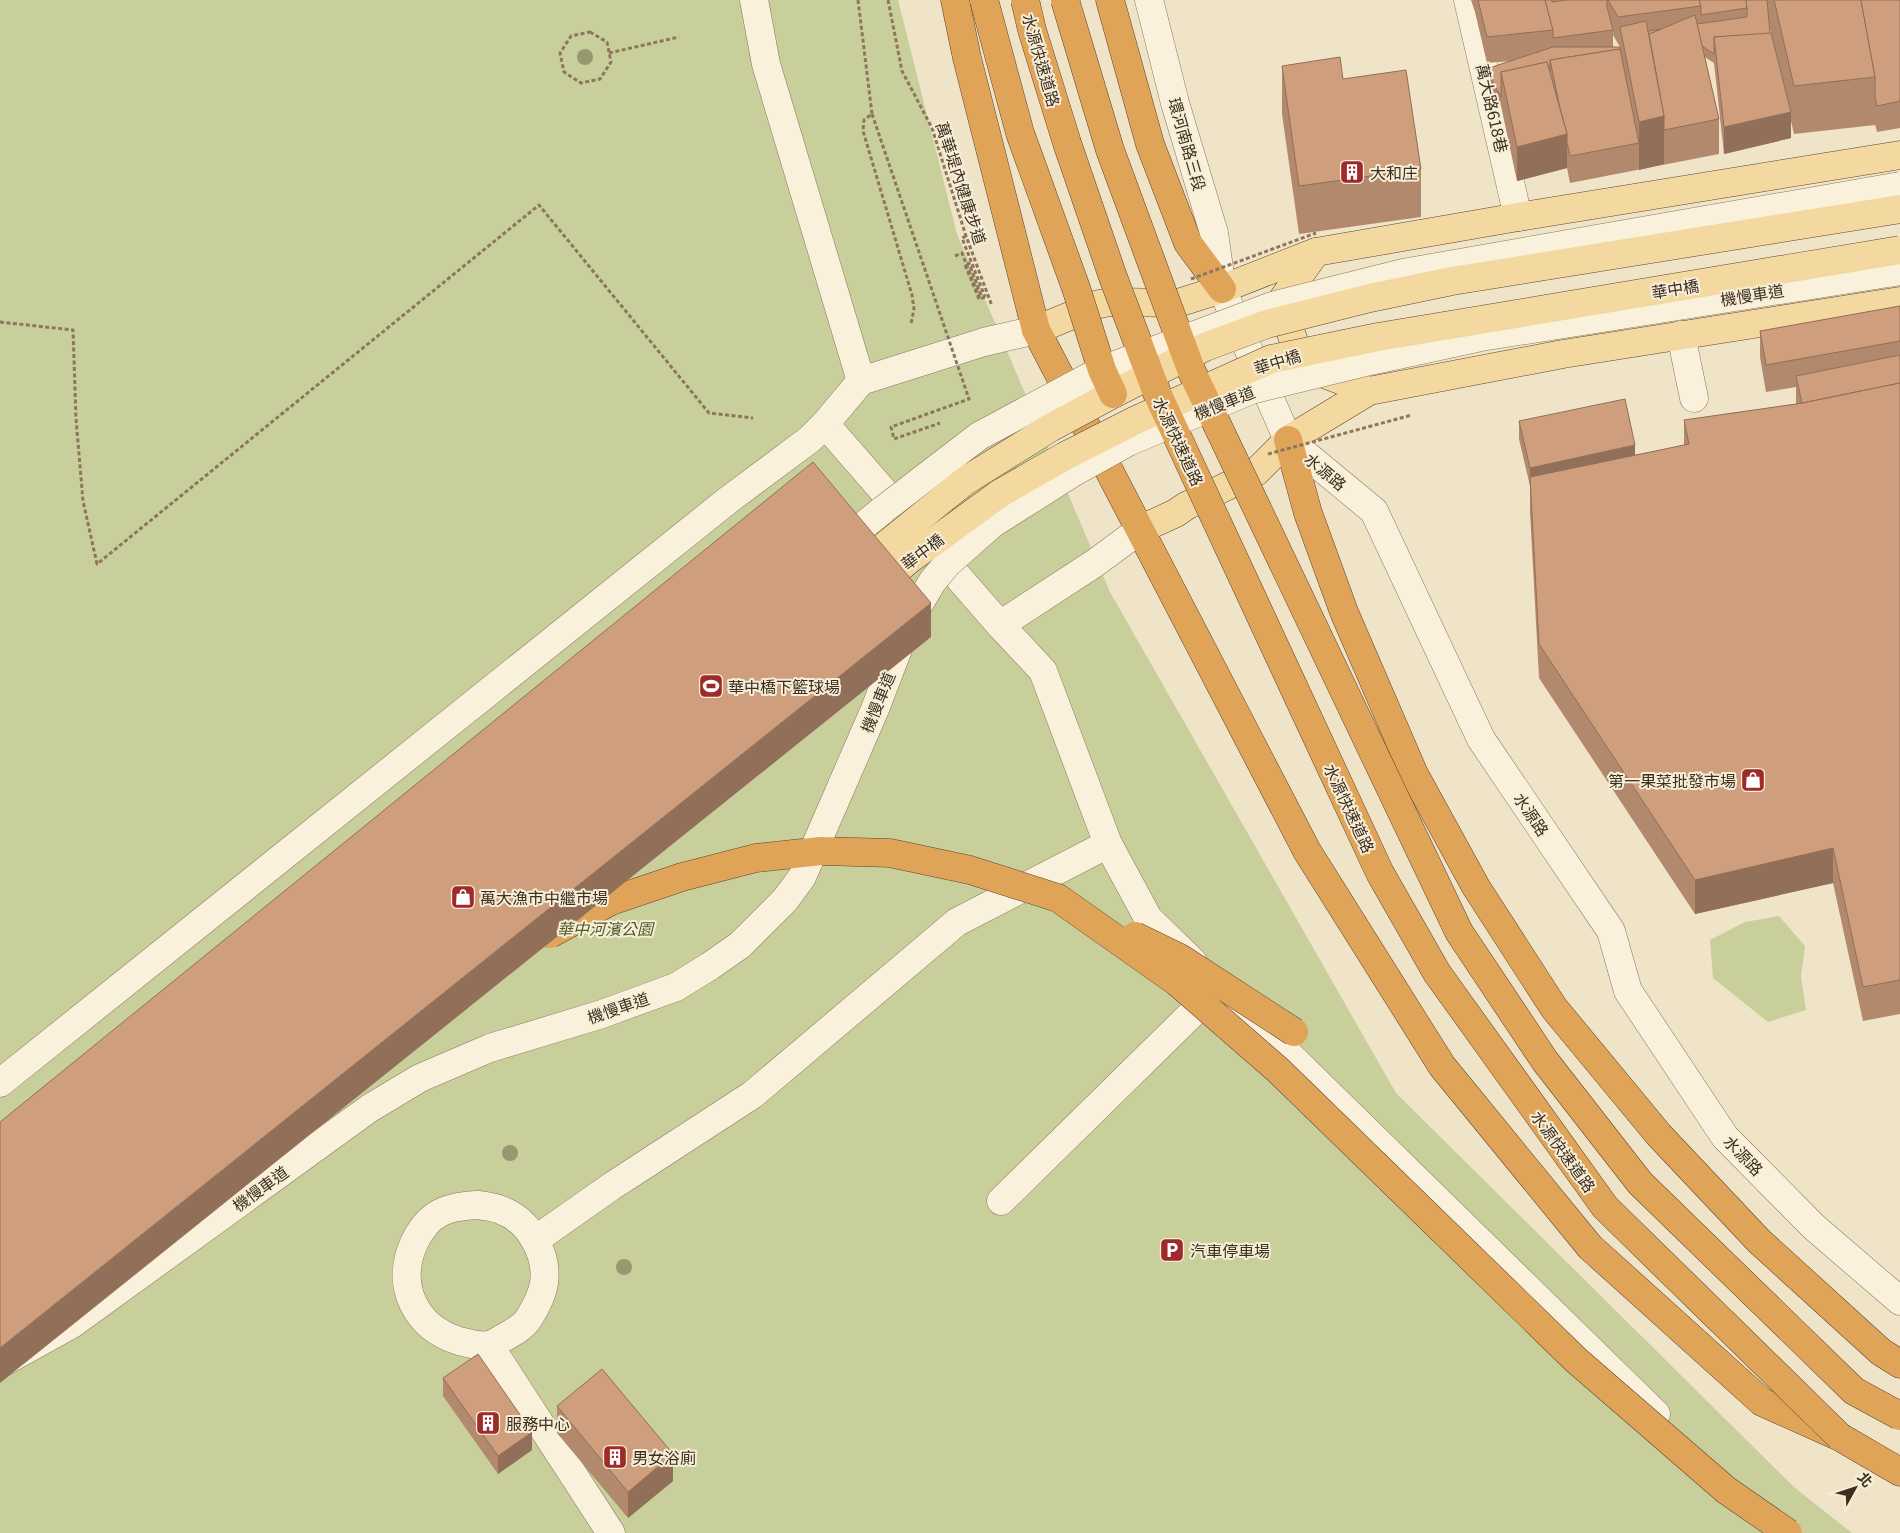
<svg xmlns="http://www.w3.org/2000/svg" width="1900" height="1533" font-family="Georgia,'Noto Sans TC',serif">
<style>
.green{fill:#c9cf9b}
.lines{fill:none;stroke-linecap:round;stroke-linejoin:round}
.minor-casing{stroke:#8d765c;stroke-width:29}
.major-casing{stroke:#5b4430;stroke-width:29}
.highway-casing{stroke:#5b4430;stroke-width:29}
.path{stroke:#8d765c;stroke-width:3;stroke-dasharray:4 2.5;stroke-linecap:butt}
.minor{stroke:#faf1dc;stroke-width:28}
.major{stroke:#f3d9a0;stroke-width:28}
.highway{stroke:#e0a458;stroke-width:28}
.minor-bridge-casing{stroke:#8d765c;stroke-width:29;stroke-linecap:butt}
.major-bridge-casing{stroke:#5b4430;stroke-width:29;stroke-linecap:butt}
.highway-bridge-casing{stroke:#5b4430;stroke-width:29;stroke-linecap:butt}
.path-bridge{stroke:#8d765c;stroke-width:3;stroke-dasharray:4 2.5;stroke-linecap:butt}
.minor-bridge{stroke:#faf1dc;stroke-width:28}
.major-bridge{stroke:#f3d9a0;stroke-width:28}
.highway-bridge{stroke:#e0a458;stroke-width:28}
.tree{fill:#96986f}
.wall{fill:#b2896c;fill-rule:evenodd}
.shaded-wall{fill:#916f58}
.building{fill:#cf9f7d;stroke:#916f58}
.labels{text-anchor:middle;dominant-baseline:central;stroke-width:4;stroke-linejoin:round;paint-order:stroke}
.street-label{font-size:16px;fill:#3d2e20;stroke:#f7eed8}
.poi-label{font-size:16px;fill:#3d2e20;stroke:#f7eed8;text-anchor:start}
.park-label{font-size:16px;font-style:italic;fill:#4d5a26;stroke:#f7eed8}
</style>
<rect width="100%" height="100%" fill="#f0e4c8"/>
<g class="green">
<path d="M0,0H898L957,234L1110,592L1396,1093L1795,1488L1852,1533H0Z"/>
<path d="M1779,916L1805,946L1801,976L1806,1010L1768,1022L1713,978L1710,940L1745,922Z"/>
</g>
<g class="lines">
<defs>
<g id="minor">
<path d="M754,0L766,64L861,381"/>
<path d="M1149,0L1175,103L1214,233L1222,289L1288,440L1374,511L1481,739L1611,931L1628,991L1725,1137L1814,1227L1900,1301"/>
<path d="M1468,0L1518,217"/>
<path d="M1681,335L1694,398"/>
<path d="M825,424L1000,625L1043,671L1108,844L1148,918L1193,962"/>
<path d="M1000,625L1095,563L1141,529"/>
<path d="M1233,1000L1656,1414"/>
<path d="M0,1083L727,501L810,439L825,424L861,381L984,342L1036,330"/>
<path d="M1001,1201L1218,988"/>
<path d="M478,1205C486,1206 494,1207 501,1210C529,1220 548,1254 544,1283C542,1296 536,1307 529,1318C524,1327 512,1333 503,1338C499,1340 494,1344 489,1345C481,1347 467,1343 459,1341C415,1327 395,1286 414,1243C418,1234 427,1221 435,1216C447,1207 464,1206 478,1205Z"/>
<path d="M535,1240L612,1186L752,1095L957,922L1108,844"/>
<path d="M489,1345L611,1533"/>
</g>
<g id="major">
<path d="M1316,252L1280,303L1303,366L1369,391"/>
<path d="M1036,330L1099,304L1111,302L1178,303L1222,289L1316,252L1518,217L1900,155"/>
<path d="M1141,529L1176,513L1186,506L1256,472L1288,440L1369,391L1563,354L1900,301"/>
</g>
<g id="highway">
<path d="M955,0L967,58L1036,330L1307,851L1442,1066L1590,1247L1762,1402L1840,1437L1900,1472"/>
<path d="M1110,0L1150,144L1188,243L1222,289"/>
<path d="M1288,440L1308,513L1344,612L1414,774L1476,887L1554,1008L1659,1135L1759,1241L1881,1352L1900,1364"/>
</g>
</defs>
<use href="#minor" class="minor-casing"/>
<use href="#major" class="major-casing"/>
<use href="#highway" class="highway-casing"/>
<g class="path">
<path d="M858,0L872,114L864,120L863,131L912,295L914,309L911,324"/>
<path d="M888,0L902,71L932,128L966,236L992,306"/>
<path d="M590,32L607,42L611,62L600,79L581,83L564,72L560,53L571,36Z"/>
<path d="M609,53L679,37"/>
<path d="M966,236L962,238L985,297"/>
<path d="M979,299L965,265L969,263L982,298L985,297"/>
<path d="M0,322L73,330L76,419L83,501L97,564L539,205L709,413L753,418"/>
</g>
<use href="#minor" class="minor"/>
<use href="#major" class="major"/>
<use href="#highway" class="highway"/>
<defs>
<g id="minor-bridge">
<path d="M837,547L884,509L979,436L1102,370L1272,306L1403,273L1900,186"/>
<path d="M0,1364L72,1324L370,1108L420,1078L490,1048L602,1014L676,987L710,966L740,945L785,900L802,877L875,709L908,623L932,582L947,564L992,524L1074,472L1128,442L1251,390L1370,361L1481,337L1900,271"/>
</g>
<g id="major-bridge">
<path d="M855,570L965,481L1050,428L1113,394L1205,347L1267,324L1370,298L1452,281L1900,209"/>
<path d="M871,591L910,559L999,494L1065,456L1136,420L1271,359L1378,337L1900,250"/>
</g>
<g id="highway-bridge">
<path d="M984,0L1020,133L1076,288L1102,370L1113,394"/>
<path d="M1025,0L1032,30L1067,143L1113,277L1157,393L1380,873L1437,973L1605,1207L1840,1437"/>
<path d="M1065,0L1110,150L1192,372L1459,932L1545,1061L1640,1183L1854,1391L1900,1416"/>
<path d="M550,934L611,901L682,877L756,858L821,851L890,853L970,870L1058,898L1177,982L1278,1070L1576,1360L1726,1490L1788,1533"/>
<path d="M1135,936L1180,958L1294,1032"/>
</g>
</defs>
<use href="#minor-bridge" class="minor-bridge-casing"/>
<use href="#major-bridge" class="major-bridge-casing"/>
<use href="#highway-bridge" class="highway-bridge-casing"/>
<g class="path-bridge">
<path d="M872,114L969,399L891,427L894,439L940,423"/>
<path d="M955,256L962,253L980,299H979"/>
<path d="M1191,279L1316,233"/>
<path d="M1268,454L1412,415"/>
</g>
<use href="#minor-bridge" class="minor-bridge"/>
<use href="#major-bridge" class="major-bridge"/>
<use href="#highway-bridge" class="highway-bridge"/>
</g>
<g class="tree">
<circle cx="585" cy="57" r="8"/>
<circle cx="510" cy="1153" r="8"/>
<circle cx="624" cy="1267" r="8"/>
</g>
<g class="wall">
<path d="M1471,0H1900V128L1877,132L1875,124V125L1794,134L1791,121V138L1724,154L1714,63L1705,57L1719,119V154L1570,183L1567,168L1517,181L1501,106L1486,78V69L1511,61L1487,63L1475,12ZM1768,21L1771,33L1770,34ZM1613,35L1620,47H1613Z"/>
<path d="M1282,66L1343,79L1421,169V217L1299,234L1282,114Z"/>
<path d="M1900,306V1014L1863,1021L1833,883L1695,914L1539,678L1530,512V486L1519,439V421L1635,455L1684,445V420L1796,404V387L1766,392L1760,357V331Z"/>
<path d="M443,1378L532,1450L498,1474L443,1396Z"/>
<path d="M557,1406L673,1481L628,1518L557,1433Z"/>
</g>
<g class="shaded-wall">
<path d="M1791,112V138L1724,154V127Z"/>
<path d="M1664,116V164L1639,170V122Z"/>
<path d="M1567,134V168L1517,181V147Z"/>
<path d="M1635,445V463L1530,477V486V468Z"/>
<path d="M931,603V637L0,1383V1348Z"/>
<path d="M1833,848V883L1695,914V880Z"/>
<path d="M532,1432V1450L498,1474V1456Z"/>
<path d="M673,1454V1481L628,1518V1492Z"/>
</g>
<g class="building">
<path d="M1478,0H1545L1553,30L1487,37Z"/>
<path d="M1545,0H1552V2L1567,0H1607V7L1613,30L1553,38V30Z"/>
<path d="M1608,0H1699L1701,6L1618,17Z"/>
<path d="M1699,0H1746L1747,8L1701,15V6Z"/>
<path d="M1746,0H1767L1770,34L1714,37V54L1702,46L1697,24L1747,17V8Z"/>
<path d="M1774,0H1861L1875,77L1794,86Z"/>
<path d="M1861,0H1900V101L1877,106L1875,97V77Z"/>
<path d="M1695,15L1719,119L1664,130V116L1649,34Z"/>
<path d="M1646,21L1664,116L1639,122L1620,27Z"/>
<path d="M1661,29L1649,34L1648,31Z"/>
<path d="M1771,33L1791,112L1724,127L1714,37Z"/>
<path d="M1553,47H1620V49L1550,60V71L1547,62L1501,72V97L1486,69Z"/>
<path d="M1620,49L1639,143L1570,156L1567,142V134L1560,108L1550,60Z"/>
<path d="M1340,57L1343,79L1406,70L1421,169L1299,186L1282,66Z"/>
<path d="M1547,62L1567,134L1517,147L1501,72Z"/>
<path d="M1900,306V341L1766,365L1760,331Z"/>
<path d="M1900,355V383L1802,403L1796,376Z"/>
<path d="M1900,383V980L1863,987L1833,848L1695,880L1539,644L1530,477L1689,444L1684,420L1803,403Z"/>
<path d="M1625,399L1635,445L1530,468L1519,421Z"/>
<path d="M813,462L931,603L0,1348V1122Z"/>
<path d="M478,1354L532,1432L498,1456L443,1378Z"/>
<path d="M602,1369L673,1454L628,1492L557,1406Z"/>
</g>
<defs>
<symbol id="building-square" viewBox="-11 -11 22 22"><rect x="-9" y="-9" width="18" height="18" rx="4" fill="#9e2a2b" stroke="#f7eed8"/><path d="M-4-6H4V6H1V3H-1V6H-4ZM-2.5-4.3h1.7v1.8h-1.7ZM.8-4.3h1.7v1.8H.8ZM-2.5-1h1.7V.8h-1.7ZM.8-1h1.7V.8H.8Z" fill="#fff"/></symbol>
<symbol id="stadium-square" viewBox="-11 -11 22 22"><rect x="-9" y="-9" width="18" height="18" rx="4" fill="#9e2a2b" stroke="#f7eed8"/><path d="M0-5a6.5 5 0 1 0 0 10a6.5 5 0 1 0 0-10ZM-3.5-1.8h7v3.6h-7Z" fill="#fff"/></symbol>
<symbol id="shop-square" viewBox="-11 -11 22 22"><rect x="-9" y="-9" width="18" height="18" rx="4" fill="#9e2a2b" stroke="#f7eed8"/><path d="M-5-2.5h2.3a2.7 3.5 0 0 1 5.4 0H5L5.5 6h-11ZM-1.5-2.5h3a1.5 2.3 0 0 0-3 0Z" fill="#fff"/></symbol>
<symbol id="parking-square" viewBox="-11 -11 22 22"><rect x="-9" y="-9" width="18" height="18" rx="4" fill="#9e2a2b" stroke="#f7eed8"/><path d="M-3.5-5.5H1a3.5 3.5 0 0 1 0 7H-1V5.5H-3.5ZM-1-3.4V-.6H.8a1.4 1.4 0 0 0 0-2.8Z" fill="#fff"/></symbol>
</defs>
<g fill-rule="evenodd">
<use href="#building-square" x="1338" y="158" width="28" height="28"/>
<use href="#stadium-square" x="697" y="672" width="28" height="28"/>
<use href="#shop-square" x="1739" y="766" width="28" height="28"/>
<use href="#shop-square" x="449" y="883" width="28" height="28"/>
<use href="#parking-square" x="1158" y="1236" width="28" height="28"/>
<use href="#building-square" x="474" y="1409" width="28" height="28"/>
<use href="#building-square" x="601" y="1443" width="28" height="28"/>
</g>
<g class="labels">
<g class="street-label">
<text transform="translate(1042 60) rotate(74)">水源快速道路</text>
<text transform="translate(1493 108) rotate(77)">萬大路618巷</text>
<text transform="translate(1188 144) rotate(74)">環河南路三段</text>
<text transform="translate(962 183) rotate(72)">萬華堤內健康步道</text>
<text transform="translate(1675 288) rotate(-9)">華中橋</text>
<text transform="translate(1752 294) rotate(-9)">機慢車道</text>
<text transform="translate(1277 361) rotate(-17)">華中橋</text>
<text transform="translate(1224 402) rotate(-22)">機慢車道</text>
<text transform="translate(1179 441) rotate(65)">水源快速道路</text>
<text transform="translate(1326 471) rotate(40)">水源路</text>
<text transform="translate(922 551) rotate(-37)">華中橋</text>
<text transform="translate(877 702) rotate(-68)">機慢車道</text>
<text transform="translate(1350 808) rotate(65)">水源快速道路</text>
<text transform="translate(1532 814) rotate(56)">水源路</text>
<text transform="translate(618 1007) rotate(-19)">機慢車道</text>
<text transform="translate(1564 1151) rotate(54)">水源快速道路</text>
<text transform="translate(1744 1155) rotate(46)">水源路</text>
<text transform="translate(260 1188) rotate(-36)">機慢車道</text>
</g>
<g class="poi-label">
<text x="1370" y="172">大和庄</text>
<text x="728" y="686">華中橋下籃球場</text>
<text x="1736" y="780" text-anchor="end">第一果菜批發市場</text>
<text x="480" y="897">萬大漁市中繼市場</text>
<text x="1190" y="1250">汽車停車場</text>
<text x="506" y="1423">服務中心</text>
<text x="632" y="1457">男女浴廁</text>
</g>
<g class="park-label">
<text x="605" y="928">華中河濱公園</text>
</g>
</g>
<g transform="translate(1855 1488) rotate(50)" stroke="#f7eed8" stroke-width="4" paint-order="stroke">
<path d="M0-4L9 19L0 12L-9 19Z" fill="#3d2e20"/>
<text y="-8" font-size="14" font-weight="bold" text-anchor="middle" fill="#3d2e20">北</text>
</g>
</svg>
